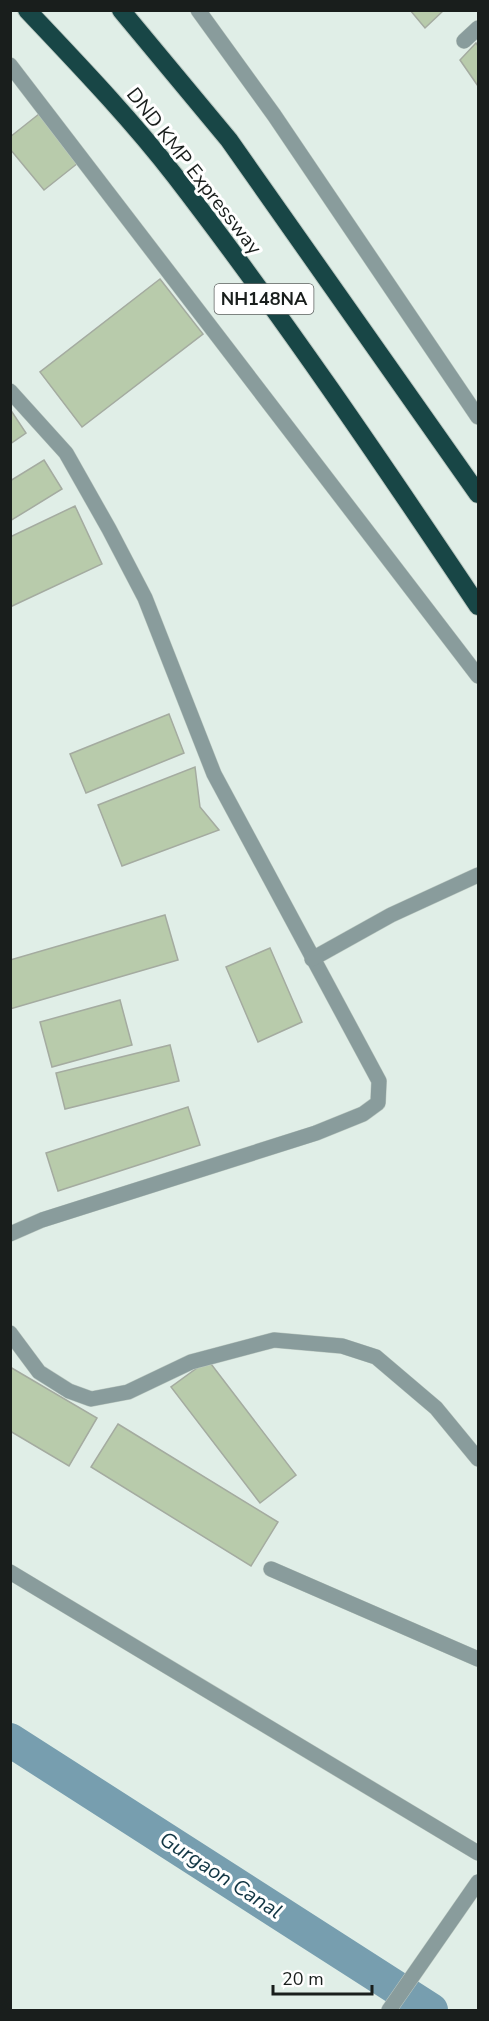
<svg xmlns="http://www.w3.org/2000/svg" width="489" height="2021" font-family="'Nunito Sans',sans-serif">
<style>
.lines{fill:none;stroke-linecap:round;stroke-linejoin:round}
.canal{stroke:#779eaf;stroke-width:34}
.building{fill:#b8cbab;stroke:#a4aba0;stroke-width:1.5}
.minor-casing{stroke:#bcc9c2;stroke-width:16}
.highway-casing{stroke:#bcc9c2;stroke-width:20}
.minor{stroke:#899c9c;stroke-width:15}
.highway{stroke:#184646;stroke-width:18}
.labels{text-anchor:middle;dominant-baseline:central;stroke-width:6;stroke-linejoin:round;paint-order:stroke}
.shield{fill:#fff;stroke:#5e6260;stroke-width:1.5}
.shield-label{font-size:18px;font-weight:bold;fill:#191e1c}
.street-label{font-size:20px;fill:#191e1c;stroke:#fff}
.water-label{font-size:21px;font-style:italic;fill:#123644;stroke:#fff}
</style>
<rect width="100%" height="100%" fill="#e0eee7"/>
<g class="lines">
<path class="canal" d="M10,1740L431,2010"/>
</g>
<g class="building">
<path d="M410,10H444L425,28Z"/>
<path d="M476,43L478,46V86L460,60Z"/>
<path d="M39,114L78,163L44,190L10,149V137Z"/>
<path d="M160,279L203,334L82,427L40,372Z"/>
<path d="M10,409L26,433L10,444Z"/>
<path d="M44,460L62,489L10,521V481Z"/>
<path d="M75,506L102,564L10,607V537Z"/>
<path d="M169,714L184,753L86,793L70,754Z"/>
<path d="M195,767L200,807L219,830L122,866L98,805Z"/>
<path d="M165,915L178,960L10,1009V960Z"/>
<path d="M270,948L302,1022L258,1042L226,967Z"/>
<path d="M120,1000L132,1045L52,1067L40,1022Z"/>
<path d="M170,1045L179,1081L65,1109L56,1073Z"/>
<path d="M188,1107L200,1145L58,1191L46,1153Z"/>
<path d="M208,1360L296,1475L260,1503L171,1387Z"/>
<path d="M10,1367L97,1418L69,1466L10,1431Z"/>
<path d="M118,1424L278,1522L251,1566L91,1467Z"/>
</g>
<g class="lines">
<defs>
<g id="minor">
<path d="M198,10L274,115L478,417"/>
<path d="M464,41L478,28"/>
<path d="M10,65L478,676"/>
<path d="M10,391L66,453L109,529L145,598L214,774L379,1081L378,1103L363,1114L316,1133L42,1220L10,1234"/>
<path d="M312,959L391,915L478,875"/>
<path d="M10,1333L39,1372L69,1391L91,1399L128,1392L191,1362L274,1340L342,1346L376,1357L436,1408L478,1459"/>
<path d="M271,1569L478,1659"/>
<path d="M10,1572L478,1853"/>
<path d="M389,2010L478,1882"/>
</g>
<g id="highway">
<path d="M27,10C78,64 130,118 175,176C282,315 381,461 478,606"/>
<path d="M121,10L229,140L478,494"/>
</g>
</defs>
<use href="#minor" class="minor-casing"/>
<use href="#highway" class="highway-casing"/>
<use href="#minor" class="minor"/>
<use href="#highway" class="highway"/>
</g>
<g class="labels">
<rect class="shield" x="214.5" y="284" width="99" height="30" rx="4.5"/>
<g class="shield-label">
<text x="264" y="299">NH148NA</text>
</g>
<g class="street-label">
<text transform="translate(194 171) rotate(52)">DND KMP Expressway</text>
</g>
<g class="water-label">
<text transform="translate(221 1875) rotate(33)">Gurgaon Canal</text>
</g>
</g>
<rect width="489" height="2021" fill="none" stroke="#191e1c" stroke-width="24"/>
<path d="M273 1985v9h99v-9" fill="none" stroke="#191e1c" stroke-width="3"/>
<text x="282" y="1985" font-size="18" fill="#191e1c" stroke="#ffffff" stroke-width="4.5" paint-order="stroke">20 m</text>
</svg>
